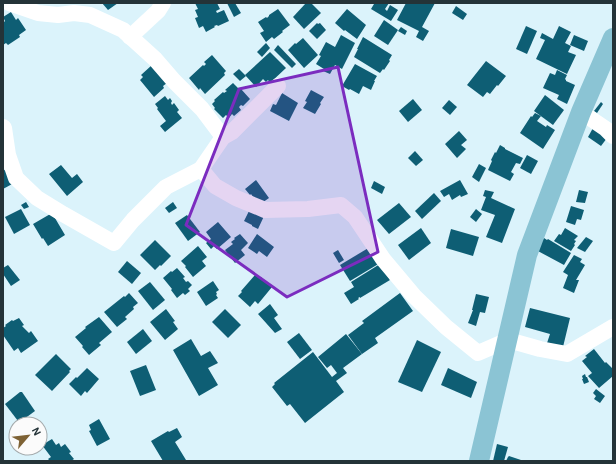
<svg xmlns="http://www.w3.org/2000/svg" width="616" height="464" font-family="'Alegreya Sans',sans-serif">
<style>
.building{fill:#0e5e74}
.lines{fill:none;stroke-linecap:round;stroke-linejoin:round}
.minor{stroke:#fff;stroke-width:16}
.major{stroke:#8bc4d4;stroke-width:20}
.marked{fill:#7b2cbf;fill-opacity:0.2;stroke:#7b2cbf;stroke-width:3;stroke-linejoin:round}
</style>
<rect width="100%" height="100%" fill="#dbf3fb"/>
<g class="building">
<path d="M102,3H118L108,10Z"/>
<path d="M195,3H217L220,9L216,11L217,13L224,10L229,21L218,26L217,25L214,26L215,27L206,32L203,26L199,28L195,18L198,17L195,10L198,9Z"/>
<path d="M227,3H235L241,13L234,17Z"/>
<path d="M306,3H311L321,13L304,29L293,17Z"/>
<path d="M373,3H389L385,9L387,11L390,5L398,10L391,21L371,9L374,4Z"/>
<path d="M406,3H435L422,27L429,31L423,41L416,37L419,31L397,20Z"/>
<path d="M456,6L467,14L463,20L452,13Z"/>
<path d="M278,9L290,25L282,31L283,32L274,39L272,37L266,42L260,33L264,31L258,22L266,17L267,18L269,16V15Z"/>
<path d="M347,9L366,25L357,39L345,30L344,31L335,23Z"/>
<path d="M11,12L16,20L18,18L26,30L19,35L20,37L8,45L6,43L3,45V23L5,21L3,17Z"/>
<path d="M384,20L398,30L388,45L374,36Z"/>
<path d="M317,23L318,24L320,23L326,30L317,39L309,31Z"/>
<path d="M526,26L537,31L527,54L516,49Z"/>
<path d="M559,26L571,32L565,43L571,46L568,52L576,55L567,74L536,59L545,40L540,38L542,33L553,39Z"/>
<path d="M401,27L407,31L405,35L398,31Z"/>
<path d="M341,35L355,43L342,69L335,65L330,74L323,71L324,69L316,64L321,56L319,55L326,42L335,47Z"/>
<path d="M574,35L588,41L584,51L570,45Z"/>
<path d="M363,37L392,55L389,60L390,61L384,70L383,69L380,73L354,57L358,49H357Z"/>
<path d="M303,38L318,55L304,68L288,50L295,43L296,44Z"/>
<path d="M266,43L270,48L262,57L257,52Z"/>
<path d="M278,45L296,64L292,68L274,50Z"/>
<path d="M270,52L286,68L270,83L268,80L266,82L263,79L256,87L245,75Z"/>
<path d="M212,55L226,71L224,73L225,75L205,94L200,88L199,90L189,78L203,65L204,66L206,64L204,62Z"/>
<path d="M486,61L506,76L498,86L497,85L490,94L487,92L483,97L467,85Z"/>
<path d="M355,64L377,76L374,81H375L371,90L363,86L359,94L350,89L349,90L342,86Z"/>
<path d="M152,65L167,83L163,86L164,88L154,97L140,80L143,77L141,75Z"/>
<path d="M239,69L246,76L240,81L233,74Z"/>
<path d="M557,70L567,75L565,79L566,80V81L575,85L567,104L557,99L559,95L543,88L550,73L555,75Z"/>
<path d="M233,83L240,90L241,89L250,99L243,106L241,105L239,107L241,110L234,116L232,114L229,118L226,115L223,118L214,109L215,108L212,104L215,101L214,100L223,92L224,93L227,91L225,90Z"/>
<path d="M311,90L324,97L320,103L321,104L315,114L303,108L307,102L305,101Z"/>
<path d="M282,93L298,103L289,121L270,111L273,104L276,105Z"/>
<path d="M545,95L564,110L553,125L534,111Z"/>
<path d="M165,96L168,100L170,98L172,101L171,103L172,105L174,103L179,110L177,112L182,118L165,132L160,126L166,121L157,109L158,108L155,104Z"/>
<path d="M413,99L422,110L408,122L399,111Z"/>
<path d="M449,100L457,107L450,115L442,108Z"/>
<path d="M601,102L603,104L597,113L594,111Z"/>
<path d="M535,113L541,116L537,121L546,127L547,125L555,130L543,149L520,133L531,116L532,117Z"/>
<path d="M593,128L607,138L601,146L588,137Z"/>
<path d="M459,131L467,140L461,145L466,149L457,158L445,144Z"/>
<path d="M500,145L505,148V149L523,158L520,164L516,163L511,172L514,174L510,181L488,170L492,161L491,160L495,152L496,153Z"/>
<path d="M415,151L423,160L416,166L408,158Z"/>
<path d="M527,155L538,161L531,174L520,168Z"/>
<path d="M479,164L486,168L479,182L472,177Z"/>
<path d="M61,165L72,178L77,174L83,182L67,196L49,174Z"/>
<path d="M6,169L14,183L3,189V171Z"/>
<path d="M256,180L269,198L259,205L251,194L250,195L245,189Z"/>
<path d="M460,180L468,194L461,197L460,195L452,200L449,194L444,197L440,191Z"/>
<path d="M374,181L385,187L382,194L371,188Z"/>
<path d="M485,190L494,192L491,198L515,209L502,243L486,237L495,215L481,210L486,197L483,196Z"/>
<path d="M579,190L588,192L585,203L576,202Z"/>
<path d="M434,193L441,201L422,219L415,211Z"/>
<path d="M26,202L29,207L24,209L21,205Z"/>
<path d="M173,202L177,208L169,213L165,208Z"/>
<path d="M399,203L411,217L389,234L377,220Z"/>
<path d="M571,206L584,210L581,220L577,219L575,225L566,222Z"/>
<path d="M21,209L30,225L14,234L5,217Z"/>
<path d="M250,209L265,214L258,229L252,226V225L244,221Z"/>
<path d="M476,209L482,214L476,222L470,217Z"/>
<path d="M52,213L65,235L48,246L43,238L42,239L33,224Z"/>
<path d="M187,215L200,232L188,241L175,223Z"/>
<path d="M218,222L231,237L217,249L214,246L211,249L206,243L211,239L206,232Z"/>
<path d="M421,228L431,243L409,260L398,245Z"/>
<path d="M565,228L578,236L574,240L576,241L574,244L575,245L571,251L554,241L559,234L561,235Z"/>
<path d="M451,229L479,237L473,256L446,248Z"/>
<path d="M240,234L248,243L241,250L245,255L235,263L225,250L233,244L231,242L235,239L234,238Z"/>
<path d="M257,234L274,247L267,257L259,251L257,254L248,248Z"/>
<path d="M586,237L593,241L585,252L577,248Z"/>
<path d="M544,238L547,240L548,239L571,253L564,265L536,250Z"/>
<path d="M155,240L171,256L161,266L160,265L155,270L140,255Z"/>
<path d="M198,246L207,257L202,261L206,266L193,277L185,267L186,266L181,261Z"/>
<path d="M370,247L380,263L350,281L340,265Z"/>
<path d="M338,250L344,260L339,263L333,253Z"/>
<path d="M574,255L582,259L580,262L585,265L576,280H579L574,293L563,288L568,275L563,272Z"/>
<path d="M127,261L141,273L132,284L118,272Z"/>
<path d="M380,264L390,280L360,298V297L358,298L359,299L351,304L344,293L354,287L351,282Z"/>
<path d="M8,265L20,280L11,286L3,274V268Z"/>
<path d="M177,268L185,277L183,278L186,282L188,281L192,285L188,289L190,291L185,295L183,293L177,298L171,290L172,289L163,278L171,271L172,272Z"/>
<path d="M255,275L260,278L261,277L272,287L258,304L255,301L250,307L238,296L242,292L241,291Z"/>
<path d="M213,281L219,290L216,292L217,294L216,295L218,298L206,306L197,292Z"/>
<path d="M150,282L165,300L153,310L138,291Z"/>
<path d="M129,293L138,303L133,307L134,309L125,317L127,319L117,327L104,312L124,296L125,297Z"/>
<path d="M400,293L413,311L375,338L378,343L362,354L348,335L364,323L362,321Z"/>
<path d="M476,294L489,297L485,313L480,312L476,326L468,323L473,310H472Z"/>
<path d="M270,304L278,315L274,318L282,329L275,333L258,314Z"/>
<path d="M530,308L570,318L563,347L547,343L550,334L525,327Z"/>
<path d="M166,309L175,321L173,322L178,329L165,340L150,322Z"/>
<path d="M225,309L241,325L228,338L212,322Z"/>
<path d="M99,317L112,332L99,343L101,345L89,355L82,347L83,346L75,337L86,328L85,327Z"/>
<path d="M19,318L24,325L22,326L29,333L31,331L38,341L21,353L18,348L14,351L3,335V328L6,326L5,325L12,320L13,321Z"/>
<path d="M143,329L152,341L136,354L127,342Z"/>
<path d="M299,333L312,350L300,359L287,342Z"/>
<path d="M346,334L362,354L343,368L347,373L336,381L344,392L305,423L290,404L287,406L272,387L275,384L274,383L313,352L332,377L337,373L331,365L327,368L318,357Z"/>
<path d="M191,339L201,356L210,351L218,363L208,368L218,385L199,396L173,350Z"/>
<path d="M417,340L441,352L422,392L398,382Z"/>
<path d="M594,349L605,363L606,362L613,369V376L599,388L588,376L592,373L582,361L587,357L585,356Z"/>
<path d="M56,354L71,369L69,371L70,372L52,391L35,375Z"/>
<path d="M146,365L156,390L140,396L130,371Z"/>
<path d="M87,368L99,379L87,393L85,391L81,396L69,384L76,377L77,378Z"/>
<path d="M448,368L477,382L471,398L441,385Z"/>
<path d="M585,374L586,377H587L589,382L584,384L582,379H583L582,376Z"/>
<path d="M596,389L605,396L600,403L594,399L596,396L593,393Z"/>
<path d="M20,392H22L35,411L20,422L18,421L5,404Z"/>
<path d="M99,419L110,439L97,446L89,431L91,430L89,425Z"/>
<path d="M177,428L182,437L175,442L186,460L183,461H163L151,441L168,431L169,432Z"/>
<path d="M52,439L56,445L59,443L61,447L65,444L71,452L69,453L74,459L71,461H50L48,459L51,457L42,445Z"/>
<path d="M497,444L508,447L504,461H493Z"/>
<path d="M509,456L524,461H506L508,457Z"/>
</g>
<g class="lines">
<g class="minor">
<path d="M9,3L38,13L58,15L74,13L90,15L123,30L155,59L174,81L202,109L223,137L201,169"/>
<path d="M130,37L158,11L163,3"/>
<path d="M581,112L606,129L613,136"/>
<path d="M3,127L4,128L8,155L16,178L37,198L63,214L114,243L133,220L166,187L201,169L215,186L236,198L265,210L308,209L341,205L355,217L383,259L414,296L446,327L478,353L508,340L540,349L567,354L613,327"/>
<path d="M223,137L232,132L278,86"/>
</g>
<path class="major" d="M479,461L527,255L581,112L613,38"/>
</g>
<path class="marked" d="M338,67L378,252L287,297L186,225L239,89Z"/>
<rect width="616" height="464" fill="none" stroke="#243338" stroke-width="8"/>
<g transform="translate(28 436) rotate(62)"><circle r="19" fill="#fbfbfb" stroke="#a5abad"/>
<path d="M0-3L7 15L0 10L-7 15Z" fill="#7e6235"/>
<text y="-6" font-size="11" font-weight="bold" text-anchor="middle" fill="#243338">N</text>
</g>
</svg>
